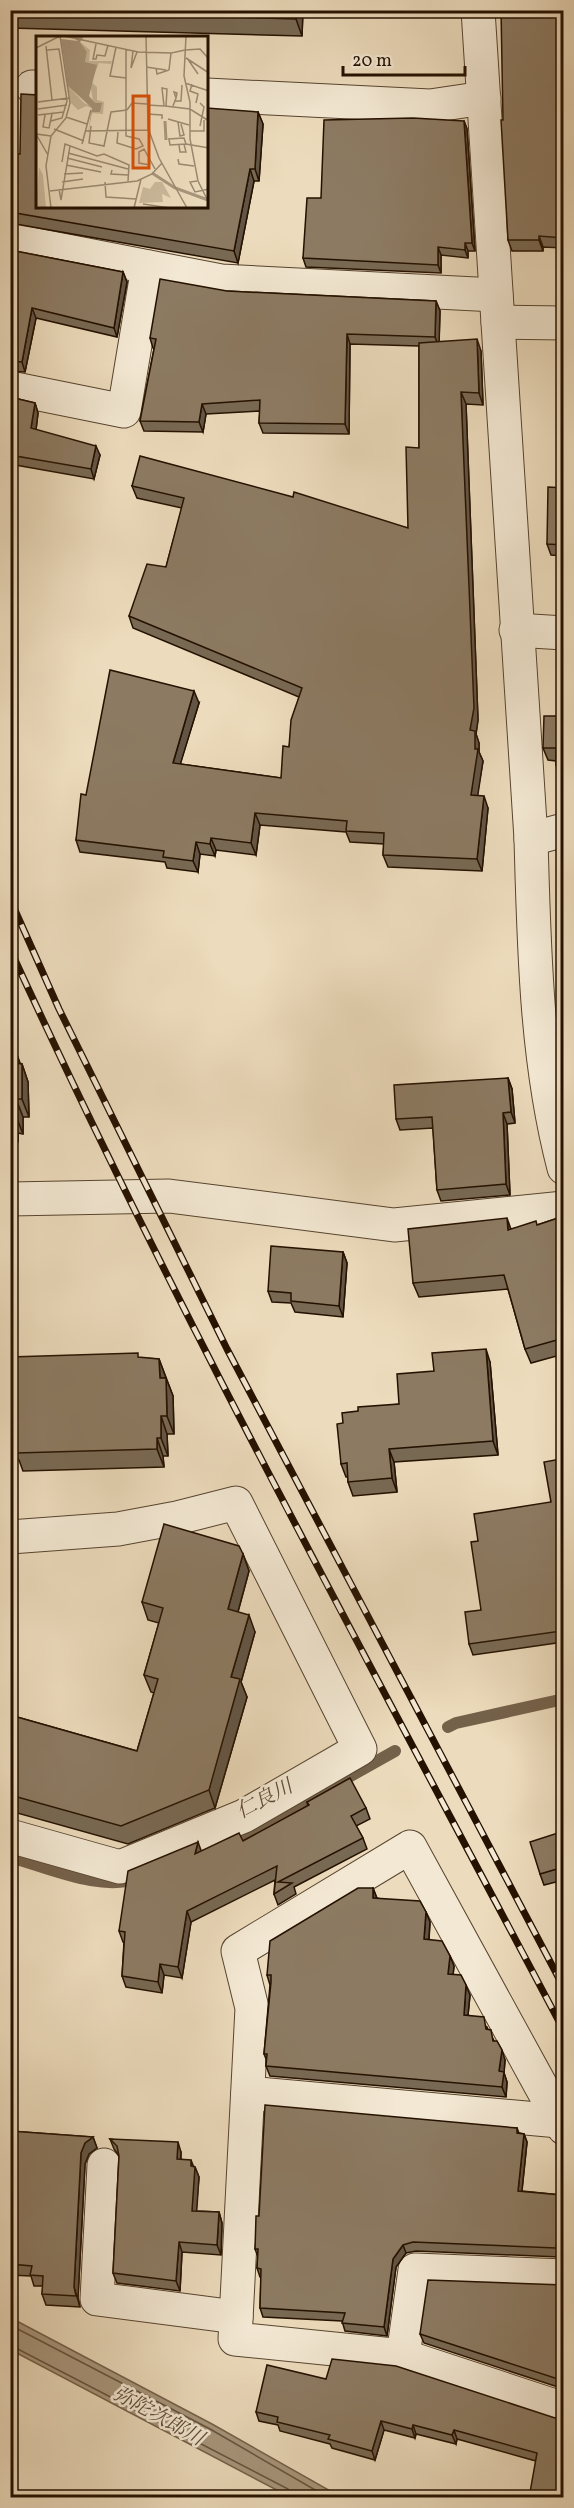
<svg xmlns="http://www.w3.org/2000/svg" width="574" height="2508" font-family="Vollkorn,'Noto Serif JP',serif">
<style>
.water{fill:#a8967c;stroke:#74614a;stroke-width:1.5}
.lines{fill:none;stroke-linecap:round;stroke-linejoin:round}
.shore{stroke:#66543e;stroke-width:1.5}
.stream{stroke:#74614a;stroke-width:12}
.street-casing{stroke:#57442f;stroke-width:35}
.street{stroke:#f3e8d3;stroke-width:33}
.rail-casing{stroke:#251100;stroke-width:7}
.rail{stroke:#f3e8d3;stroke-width:4.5;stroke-dasharray:14;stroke-linecap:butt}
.wall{fill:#786954;stroke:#251100;stroke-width:1.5}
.shaded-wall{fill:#625545;stroke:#251100;stroke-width:1.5}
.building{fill:#8c7a62;stroke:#251100;stroke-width:1.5}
.labels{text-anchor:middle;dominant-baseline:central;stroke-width:5;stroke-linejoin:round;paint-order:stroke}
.water-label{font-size:20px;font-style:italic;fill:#604d38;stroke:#f3e8d3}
.inset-river{fill:none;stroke:#a8967c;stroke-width:3}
.inset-road{fill:none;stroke:#9c8a71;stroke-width:1.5}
.view{fill:#d4520b;fill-opacity:0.15;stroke:#d4520b;stroke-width:3}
.inset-edge{fill:none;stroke:#251100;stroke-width:3}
</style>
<rect width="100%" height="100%" fill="#ecdbbc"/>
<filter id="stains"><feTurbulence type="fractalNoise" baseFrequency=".00333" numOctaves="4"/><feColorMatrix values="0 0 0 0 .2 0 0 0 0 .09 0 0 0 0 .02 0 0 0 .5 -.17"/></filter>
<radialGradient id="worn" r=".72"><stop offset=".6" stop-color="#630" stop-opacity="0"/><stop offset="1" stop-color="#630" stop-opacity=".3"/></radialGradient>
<path class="water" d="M11,2318L212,2424L341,2497H290L11,2350Z"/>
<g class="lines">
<g class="shore">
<path d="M10,2325L210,2429L329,2498"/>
<path d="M10,2345L288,2489L292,2498"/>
</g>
<g class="stream">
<path d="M448,1727L456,1723L564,1699"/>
<path d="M227,1841L256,1829L395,1751"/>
<path d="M10,1857C50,1868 103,1893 141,1877"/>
</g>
<defs>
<g id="street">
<path d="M478,10L531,839C534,948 536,1061 564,1168"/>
<path d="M32,87H38"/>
<path d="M207,95L430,106L484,98"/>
<path d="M10,240L221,281L496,295"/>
<path d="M498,322L564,323"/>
<path d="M10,388L124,411L148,267"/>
<path d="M516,630L564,633"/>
<path d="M531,839L564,830"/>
<path d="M10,1199L169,1196L394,1225L564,1208"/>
<path d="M10,1537L118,1529L177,1518L236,1503L360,1749L244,1816L120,1867L10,1836"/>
<path d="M248,2093L559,2121"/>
<path d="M564,2128L410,1847L238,1951L252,2008L235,2339L403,2356L564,2409"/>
<path d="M104,2165L97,2299L236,2317"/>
<path d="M403,2356L415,2270L564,2276"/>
</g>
</defs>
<use href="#street" class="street-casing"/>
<use href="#street" class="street"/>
<defs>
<g id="rail">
<path d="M10,899L59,1009L227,1349L564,1988"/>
<path d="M10,949C179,1318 375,1673 564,2031"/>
</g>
</defs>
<use href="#rail" class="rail-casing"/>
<use href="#rail" class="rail"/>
</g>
<g class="wall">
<path d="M10,10H303L302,36L10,28Z"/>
<path d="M564,10V248L543,247V251H512L508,240L503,120Z"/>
<path d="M258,112L263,124L259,181H254L238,263L10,223V153L38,207Z"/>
<path d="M464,121L467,129L475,251H468V258L441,255V273L306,267L303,258L321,198Z"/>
<path d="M10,250L123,272L127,282L117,337L36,318L25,372L10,371Z"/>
<path d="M227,291L436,301L440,311L439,342L481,351L483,405L466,404L478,720L476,734L479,743V752L483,761L477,796L488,808L482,871L388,867L383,855L384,844L350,842L346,832L260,825L256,855L216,850L215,856L200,854L198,872L167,868L165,862L80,852L76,840L86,795L199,703L180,764L281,778L289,747L299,697L133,628L129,616L166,567L182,508L137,498L132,486L408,528L419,448V346L350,344L349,434L263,433L259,423L260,411L206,414L203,432L144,431L140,421L154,349L153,348L150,338Z"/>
<path d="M10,397L35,403L38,413L36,430L100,455L94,479L10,464Z"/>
<path d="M564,488V556L551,555L547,544Z"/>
<path d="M564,716V778H561L556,765V761L548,760L543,748Z"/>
<path d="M10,1049H15L20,1063L22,1064L28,1082L29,1117H23V1134L18,1133V1142H10Z"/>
<path d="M508,1078L512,1089L515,1123L507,1124L510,1195L441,1201L437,1190L433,1128L400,1130L396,1119Z"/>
<path d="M564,1216V1354L531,1363L525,1349L508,1289L419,1297L413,1283L511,1229L537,1225Z"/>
<path d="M343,1252L347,1263L343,1317L295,1312L291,1303L272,1302L268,1291Z"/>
<path d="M10,1357L140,1358L159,1359L173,1396L174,1434H167L168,1456H163L164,1467L23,1471L19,1460H15L10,1447Z"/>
<path d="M490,1362L498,1455L394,1462L397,1492L353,1496L348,1482V1477H346L341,1464L343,1423L358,1411L399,1404L434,1371Z"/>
<path d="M561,1459L563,1642L473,1655L469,1644L481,1610L478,1541L551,1502Z"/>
<path d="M243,1554L249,1571L238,1612L255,1632L241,1682L247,1697L215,1808L128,1844L10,1811V1715L137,1751L154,1693L151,1692L144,1675L159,1623L148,1620L142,1602Z"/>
<path d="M307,1802L366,1808L370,1819L356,1826L363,1838L367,1849L294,1887L296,1894L278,1905L274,1894L275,1880L191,1922L182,1978L164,1975L162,1993L126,1987L122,1976L124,1942H123L119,1931L201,1851L243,1841L308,1806Z"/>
<path d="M564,1831L560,1881L544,1885L540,1874Z"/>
<path d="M373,1888L377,1898L426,1912L430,1922L429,1940L450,1956L454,1966L453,1975L470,1995L468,2015L487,2027L488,2030L505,2060L504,2073L507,2082L506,2097L270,2076L266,2066V2059L264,2054L270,1985L267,1975Z"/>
<path d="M517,2128L519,2133L524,2134L527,2142L522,2191L561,2195L564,2202V2213L559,2257L416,2251L406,2253L396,2267L387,2336L345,2331L342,2321L263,2317L260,2308L261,2277H260L257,2268L258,2257L255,2249L259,2216Z"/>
<path d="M10,2131L93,2137L97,2148L89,2154L85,2164L78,2298L80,2307L46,2305L42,2294L43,2286H34L31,2276L10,2275Z"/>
<path d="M110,2139L181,2152V2159L195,2167L199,2177L196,2211L219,2212L222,2223L221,2255L182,2252L180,2291L117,2283L113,2273L119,2156L114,2149Z"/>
<path d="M564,2285V2389L424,2343L420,2334Z"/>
<path d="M326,2379L555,2418L536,2461L457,2439L456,2444L416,2434L415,2438L384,2430L375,2460L332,2448L330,2444L280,2431L278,2425L259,2421L256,2412Z"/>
</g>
<g class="shaded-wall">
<path d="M296,10H303L302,36L296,19Z"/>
<path d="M258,112L263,124L259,181L255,169Z"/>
<path d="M464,121L467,129L475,251L472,243Z"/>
<path d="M250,169L254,181L238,263L234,251Z"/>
<path d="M539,236L543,247V251L539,240Z"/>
<path d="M465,243L468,251V258L465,250Z"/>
<path d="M438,247L441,255V273L438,265Z"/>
<path d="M123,272L127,282L117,337L114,328Z"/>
<path d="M436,301L440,311L439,347L435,337Z"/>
<path d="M32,308L36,318L25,372L22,362Z"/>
<path d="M347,334L350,344L349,434L345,424Z"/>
<path d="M477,339L481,351L483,405L479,393Z"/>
<path d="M461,392L466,404L478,720L476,734L479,743V752L483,761L476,807L471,795L475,749L470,730Z"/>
<path d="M35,403L38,413L35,438L31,428Z"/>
<path d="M202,404L206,414L203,432L199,422Z"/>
<path d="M96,446L100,455L94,479L91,469Z"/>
<path d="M194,691L199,703L177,775L173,763Z"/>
<path d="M484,796L488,808L482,871L477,859Z"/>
<path d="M255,813L260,825L256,855L251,843Z"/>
<path d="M211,838L216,850L215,856L210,844Z"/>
<path d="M196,842L200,854L198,872L193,861Z"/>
<path d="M15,1049L21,1067L15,1063Z"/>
<path d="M22,1064L28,1082L29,1117L22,1099Z"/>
<path d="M508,1078L512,1089L515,1123L511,1112Z"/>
<path d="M16,1099L23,1117V1134L16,1116Z"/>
<path d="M503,1113L507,1124L510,1195L506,1184Z"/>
<path d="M11,1115L18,1133V1142L11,1124Z"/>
<path d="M507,1218L512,1232L508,1230Z"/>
<path d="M343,1252L347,1263L343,1317L339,1306Z"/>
<path d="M486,1349L490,1362L498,1455L493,1441Z"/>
<path d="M159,1359L166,1378H160Z"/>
<path d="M166,1378L173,1396L174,1434L167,1416Z"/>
<path d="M161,1416L167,1434L168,1456L161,1438Z"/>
<path d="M157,1438L163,1456L164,1467L157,1449Z"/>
<path d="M389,1449L394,1462L397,1492L392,1478Z"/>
<path d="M243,1554L249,1571L234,1626L228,1609Z"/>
<path d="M249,1615L255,1632L241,1682L247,1697L215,1808L209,1790L231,1677Z"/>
<path d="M198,1842L202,1853L195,1854Z"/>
<path d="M373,1888L377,1899L373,1898Z"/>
<path d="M187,1911L191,1922L182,1978L178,1967Z"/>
<path d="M426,1912L430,1922L428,1950L424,1939Z"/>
<path d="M450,1956L454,1966L452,1985L448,1974Z"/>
<path d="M160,1964L164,1975L162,1993L158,1982Z"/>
<path d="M466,1985L470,1995L467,2025L464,2015Z"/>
<path d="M502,2050L505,2060L504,2073L507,2082L506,2097L502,2087L499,2071Z"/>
<path d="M524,2134L527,2142L521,2199L518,2191Z"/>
<path d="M93,2137L97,2148L89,2154L85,2164L78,2298L80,2307L74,2287L81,2153L85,2143Z"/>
<path d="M178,2142L181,2152L180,2169L177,2159Z"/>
<path d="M191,2160L195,2170V2167L199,2177L196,2221L192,2211Z"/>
<path d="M561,2195L564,2202V2213L559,2257L556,2248Z"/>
<path d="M219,2212L222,2223L221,2255L217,2245Z"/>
<path d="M179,2242L182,2252L180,2291L176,2281Z"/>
<path d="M403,2245L406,2253L396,2267L387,2336L384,2327L393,2259Z"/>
<path d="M381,2421L384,2430L375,2460L372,2451Z"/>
<path d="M413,2425L416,2434L415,2438L412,2429Z"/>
<path d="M454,2430L457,2439L456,2444L452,2435Z"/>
</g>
<g class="building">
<path d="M10,10H296V19Z"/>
<path d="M501,10H564V238L539,236V240H508L501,120H503Z"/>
<path d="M21,94L38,95V207H207V108L258,112L255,169H250L234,251L10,212V153L20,154Z"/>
<path d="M413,118L464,121L472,243H465V250L438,247V265L303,258L307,198H321L324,120Z"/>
<path d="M10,250L123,272L114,328L32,308L22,362L10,361Z"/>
<path d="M160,279L227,291L436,301L435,337L347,334L345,424L259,423L260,400L202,404L199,422L140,421L156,339L150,338Z"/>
<path d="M477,339L479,393L461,392L474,708L470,730L475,731V749H478L471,795L484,796L477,859L383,855L384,833L346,831L347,821L255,813L251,843L211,838L210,844L196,842L193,861L163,857L164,851L76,840L81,794L86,795L110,670L194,691L173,763L281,778L283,746L289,747L291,720L302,688L129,616L147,564L166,567L184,498L132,486L140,456L293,497L294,492L408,528L406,447L419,448V343Z"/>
<path d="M10,397L35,403L31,428L96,446L91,469L10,455Z"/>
<path d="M548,487L564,488V545L547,544Z"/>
<path d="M544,716H564V765H556V748H543Z"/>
<path d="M10,1049H15V1063L22,1064V1099H16V1116L11,1115V1124H10Z"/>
<path d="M508,1078L511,1112L503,1113L506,1184L437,1190L432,1117L396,1119L394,1085Z"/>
<path d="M564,1216V1338L525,1349L504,1275L413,1283L408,1229L507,1218L508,1230L536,1221L537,1225Z"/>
<path d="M271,1246L343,1252L339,1306L291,1301V1293L268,1291Z"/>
<path d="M486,1349L493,1441L389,1449L392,1478L348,1482L347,1463L341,1464L337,1424L343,1423L342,1413L358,1411V1407L399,1404L397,1374L434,1371L432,1353Z"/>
<path d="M138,1353V1357L159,1359L160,1378H166L167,1416H161V1438H157V1449L16,1453V1442H10V1357Z"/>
<path d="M559,1443H564V1649L561,1631L469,1644L465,1612L481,1610L471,1542L478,1541L474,1514L551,1502L544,1462L561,1459Z"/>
<path d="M164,1524L239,1546L243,1554L228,1609L249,1615L231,1677L240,1679L209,1790L121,1826L10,1795V1715L137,1751L158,1679L144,1675L163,1608L142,1602Z"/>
<path d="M350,1778L366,1808L351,1816L363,1838L278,1882L292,1883L274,1894L277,1866L187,1911L178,1967L160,1964L158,1982L122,1976L125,1932L119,1931L128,1871L198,1842L195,1854L239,1833L243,1841L309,1805L307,1802Z"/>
<path d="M564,1831V1892L557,1869L540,1874L530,1842Z"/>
<path d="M358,1888H373V1898L420,1901L426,1912L424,1939L442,1941L450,1956L448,1974L461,1975L466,1985L464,2015L484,2017L486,2029L491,2030L493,2041H497L502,2050L499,2071L504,2072L502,2087L266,2066L267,2054H264L271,1982V1975H267L270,1941Z"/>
<path d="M265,2105L517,2128V2133L524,2134L518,2191L561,2195L556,2248L413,2242L403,2245L393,2259L384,2327L342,2323L345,2313L260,2308L261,2269L257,2268L258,2249H255L256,2216H259Z"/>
<path d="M10,2131L93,2137L85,2143L81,2153L74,2287L76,2296L42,2294L43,2276L30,2275L32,2266L10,2264Z"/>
<path d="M110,2139L178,2142L177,2159L191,2160V2166L195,2167L192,2211L219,2212L217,2245L179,2242L176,2281L113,2273L119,2156L117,2146Z"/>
<path d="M428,2280L564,2285V2381L420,2334Z"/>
<path d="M332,2359L396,2366L555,2418H564V2498H529L537,2453L454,2430L452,2435L413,2425L412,2429L381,2421L372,2451L328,2439L330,2435L277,2422L278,2417L256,2412L267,2365L326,2379Z"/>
</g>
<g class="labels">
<g class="water-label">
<text transform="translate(265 1800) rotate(-28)">仁良川</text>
<text transform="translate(158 2417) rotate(29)">弥陀次郎川</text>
</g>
</g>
<g transform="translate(36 36)">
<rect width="172" height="172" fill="#ecdbbc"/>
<path d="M44,6L54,14L53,25H76L75,28L63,27L55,46L61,51V64L68,66L67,78L56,77V72L50,70L42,74L35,67L32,50L48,67L55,70L57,66L54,46L59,30L49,27L51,16ZM3,131L7,139L10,172L0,170ZM119,146H126L135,162L126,158L127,166L103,167L107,151L114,153Z" fill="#cab99c"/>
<path d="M34,0H48L44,6L51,16L49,26L61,29L53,60L59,67H66L64,76H56L51,103L56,72L32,50L25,3L42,5Z" fill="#a8967c"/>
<path class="inset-river" d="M129,85L130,104M116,137L139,152L172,164"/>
<path class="inset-road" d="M28,0L102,16L135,17M110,0L112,92L123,122L151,172M150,0L148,40L154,66V103L162,145L173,167M60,8L57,23H60L61,19L69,20L72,9M10,10L16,64M80,11L74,40L90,42M0,12L24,0M11,14L23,13L31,65L26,82L15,85M149,14L164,13L173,23M97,15L95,32L101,16M150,22L173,37M151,22L162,38M110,31L130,34M120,32L121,38L133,34M133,34L135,17L149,14M149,47L173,55M156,48L154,55L162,58L160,67M0,51V89M139,65H145L146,49M2,66L33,62M111,69L128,70L126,52L131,53L130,70M129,70L154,73L173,85M137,70L140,62L141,57L138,56L140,62M2,73L31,69M91,74L96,67L111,68M111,78L126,79V83M2,79L28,76M9,79L7,91L13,92L16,78M30,81L51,88M132,83L153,89M142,86L144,100L148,99L145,88M55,90L53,107L68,110L75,76L91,74M164,90L168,71L164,67M18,93L48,105M50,95L113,94M154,95H168V84M82,96L81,107L100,113L107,110L103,103L90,100V13M132,103L148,102L150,108L173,112M133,103L134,109L150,108M46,108L55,74M143,109L144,116H150L148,108M32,117L92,133M12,119L0,98L15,100M31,122L66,131M142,123L143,128L158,130M26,126L29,108L61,120L68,118L93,129L92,145M30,129L65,136M114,129L103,127V116L108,113L119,133M76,134L75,138L92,139M28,138L47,137M161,145L154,146L159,156L173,153M26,146L47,143M69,146L70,161L100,163M23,153L25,164L34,110M14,155L101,145L116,138L126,127M107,168L134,172M15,172L10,130L15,100L30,82L34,67L24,0M98,172L105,143"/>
<path class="view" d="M97,60H113V132H97Z"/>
<rect width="172" height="172" class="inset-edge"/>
</g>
<rect width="574" height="2508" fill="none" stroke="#ecdbbc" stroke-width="36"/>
<rect x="12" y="12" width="550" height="2484" fill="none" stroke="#251100" stroke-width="3"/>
<rect x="18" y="18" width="538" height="2472" fill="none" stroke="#251100" stroke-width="1.5"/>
<path d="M343 66v9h122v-9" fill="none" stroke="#251100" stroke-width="3"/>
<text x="352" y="66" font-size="18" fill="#251100" stroke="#f3e8d3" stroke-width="4.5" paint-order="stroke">20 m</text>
<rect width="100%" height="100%" filter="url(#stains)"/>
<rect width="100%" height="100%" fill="url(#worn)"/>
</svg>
